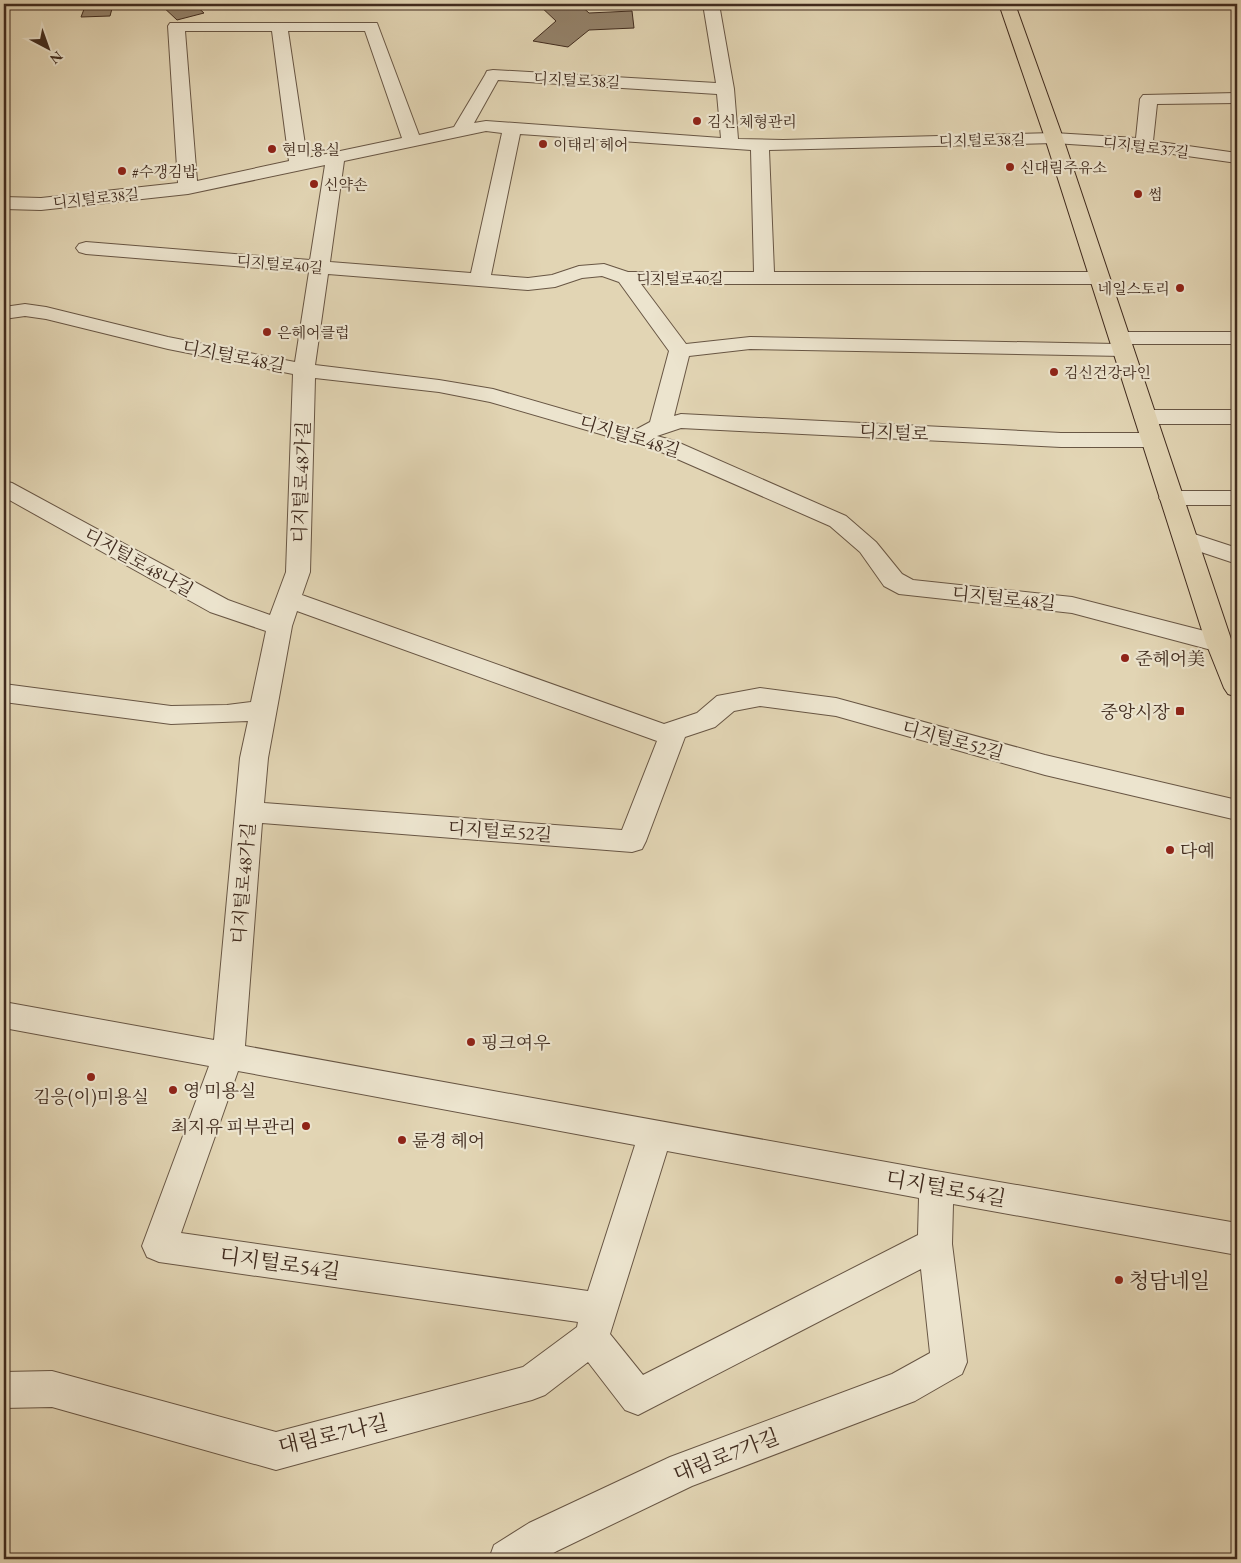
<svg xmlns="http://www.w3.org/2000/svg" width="1241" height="1563" font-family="'EB Garamond','Noto Serif KR',serif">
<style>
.building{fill:#94836c;stroke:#402b1e}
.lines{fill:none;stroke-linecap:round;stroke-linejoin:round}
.minor-casing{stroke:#685644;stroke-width:2}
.major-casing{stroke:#402b1e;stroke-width:2}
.minor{fill:#ece4ce;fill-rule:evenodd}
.major{fill:#e2d5b4;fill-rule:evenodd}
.poi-dot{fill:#8f2418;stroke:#ece4ce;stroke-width:2}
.labels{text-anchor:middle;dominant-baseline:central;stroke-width:4.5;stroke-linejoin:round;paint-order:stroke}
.far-street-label{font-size:15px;fill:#402b1e;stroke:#ece4ce}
.far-poi-label{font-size:15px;fill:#402b1e;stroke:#ece4ce;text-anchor:start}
.street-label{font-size:18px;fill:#402b1e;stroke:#ece4ce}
.poi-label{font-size:18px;fill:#402b1e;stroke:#ece4ce;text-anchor:start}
.near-street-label{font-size:21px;fill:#402b1e;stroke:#ece4ce}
.near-poi-label{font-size:21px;fill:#402b1e;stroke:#ece4ce;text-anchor:start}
</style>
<rect width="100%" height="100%" fill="#e2d5b4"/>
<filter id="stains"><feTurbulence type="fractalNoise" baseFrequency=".004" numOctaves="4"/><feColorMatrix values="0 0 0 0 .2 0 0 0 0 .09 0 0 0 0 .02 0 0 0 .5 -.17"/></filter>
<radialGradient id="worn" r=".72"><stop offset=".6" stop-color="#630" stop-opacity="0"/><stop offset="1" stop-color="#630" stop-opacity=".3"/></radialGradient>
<g class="building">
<path d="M86,4H138L113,5L110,16L81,17Z"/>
<path d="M160,4H194L204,13L177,20Z"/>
<path d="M545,4H579L589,13L632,11L634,28L589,30L568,47L533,41L556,21L539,5Z"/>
</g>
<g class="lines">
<defs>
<g id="minor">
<path d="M703,4H719L734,89L738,139L783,140L1054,133L1136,138L1140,99L1143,95L1237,93V103L1157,104L1153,141L1237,153V163L1130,148L1054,143L769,150L774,272H1099L1106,274L1109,278L1106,282L1099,284H641L686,344L750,337L1116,344L1112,342L1109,338L1112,334L1119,332H1237V344H1125L1130,346L1134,350L1130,354L1123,356L750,349L689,356L674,416L681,414L1061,433H1153L1161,435L1164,440L1161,445L1153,447H1061L681,428L657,436L675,441L846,516L876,542L902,574L913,580L1072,597L1228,637L1232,643L1228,649L1219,652L1072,613L899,594L884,586L860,552L830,526L659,451L490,402L439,392L315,378L310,572L302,595L664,724L697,713L717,696L760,688L836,698L1045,755L1237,800V820L1045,775L836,716L760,706L734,711L715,727L685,737L646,841L642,849L632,852L262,823L245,1046L936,1171L1237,1223V1255L953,1204L952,1244L967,1362L962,1374L915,1401L692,1486L557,1551L543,1559H489L494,1545L529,1523L670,1457L892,1374L930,1353L921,1269L638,1415L625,1410L588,1362L545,1395L532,1400L276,1470L52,1407L4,1408V1372L52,1371L276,1432L523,1367L577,1327L578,1322L159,1262L147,1257L142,1246L209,1066L4,1028V1002L214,1040L240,758L248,721L171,724L4,702V684L171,706L227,705L251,702L266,631L210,612L4,497V481L12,483L228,600L270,615L286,572L293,374L168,349L46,319L25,316L4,319V307L25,304L46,307L168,337L295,362L309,272L86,254L79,252L76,248L79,244L86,242L310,260L325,165L188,194L41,210L4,209V197L41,198L178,183L168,26L170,23H377L419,135L454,127L485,75L487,71L493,70L716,83ZM185,31H272L289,161L197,181ZM288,31H365L402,138L307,158ZM498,80L717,94L721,138L486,121L474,123ZM486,131L502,133L471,273L330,262L344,161ZM520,134L751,150L754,272H628L604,264L579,266L552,275L528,278L491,275ZM328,274L528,290L555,287L582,278L602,276L619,282L669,351L650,422L635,430L493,389L439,380L315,365ZM297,611L657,741L622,830L264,803L268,758L292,626ZM238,1071L635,1145L588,1291L181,1233ZM667,1151L919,1198L918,1235L643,1375L610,1334Z"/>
<path d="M1145,410H1237V424H1145L1137,422L1134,417L1137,412Z"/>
<path d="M1171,491H1237V505H1171L1163,503L1159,498L1163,493Z"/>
<path d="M1185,531L1237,548V564L1177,544L1173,539L1177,534Z"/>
</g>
<path id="major" d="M999,4H1015L1063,138L1237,657V697L1228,694L1224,688L1206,643L1045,138Z"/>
</defs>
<use href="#minor" class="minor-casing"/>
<use href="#major" class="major-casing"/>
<use href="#minor" class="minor"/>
<use href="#major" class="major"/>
</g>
<g class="poi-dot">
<circle cx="697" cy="121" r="5"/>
<circle cx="543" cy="144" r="5"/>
<circle cx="272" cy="149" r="5"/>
<circle cx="1010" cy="167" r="5"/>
<circle cx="122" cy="171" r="5"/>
<circle cx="314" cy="184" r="5"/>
<circle cx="1138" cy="194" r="5"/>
<circle cx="1180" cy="288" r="5"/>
<circle cx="267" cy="332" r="5"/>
<circle cx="1054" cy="372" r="5"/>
<circle cx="1125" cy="658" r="5"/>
<rect x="1175" y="706" width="10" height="10" rx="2.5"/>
<circle cx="1170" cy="850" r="5"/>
<circle cx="471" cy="1042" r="5"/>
<circle cx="91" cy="1077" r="5"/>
<circle cx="173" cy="1090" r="5"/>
<circle cx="306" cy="1126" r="5"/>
<circle cx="402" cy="1140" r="5"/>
<circle cx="1119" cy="1280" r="5"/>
</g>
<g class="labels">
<g class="far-street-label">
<text transform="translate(577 80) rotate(3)">디지털로38길</text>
<text transform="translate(982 140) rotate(-1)">디지털로38길</text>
<text transform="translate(1146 147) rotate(7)">디지털로37길</text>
<text transform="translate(96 198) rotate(-6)">디지털로38길</text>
<text transform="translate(280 264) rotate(5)">디지털로40길</text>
<text x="680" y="278">디지털로40길</text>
</g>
<g class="far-poi-label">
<text x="707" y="121">김신 체형관리</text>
<text x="553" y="144">이태리 헤어</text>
<text x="282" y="149">현미용실</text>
<text x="1020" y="167">신대림주유소</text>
<text x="132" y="171">#수갱김밥</text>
<text x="324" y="184">신약손</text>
<text x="1148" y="194">썸</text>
<text x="1170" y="288" text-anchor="end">네일스토리</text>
<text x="277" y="332">은헤어클럽</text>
<text x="1064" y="372">김신건강라인</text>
</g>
<g class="street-label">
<text transform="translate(234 356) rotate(11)">디지털로48길</text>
<text transform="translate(894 432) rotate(3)">디지털로</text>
<text transform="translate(630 436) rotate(17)">디지털로48길</text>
<text transform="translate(301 482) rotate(-88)">디지털로48가길</text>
<text transform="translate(139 562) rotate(29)">디지털로48나길</text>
<text transform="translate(1004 598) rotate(6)">디지털로48길</text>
<text transform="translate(953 740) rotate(15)">디지털로52길</text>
<text transform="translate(500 831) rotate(4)">디지털로52길</text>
<text transform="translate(243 883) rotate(-85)">디지털로48가길</text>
</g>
<g class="poi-label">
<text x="1135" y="658">준헤어美</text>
<text x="1170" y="711" text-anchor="end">중앙시장</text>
<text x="1180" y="850">다예</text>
<text x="481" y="1042">핑크여우</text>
<text x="183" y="1090">영 미용실</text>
<text x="91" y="1096" text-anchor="middle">김응(이)미용실</text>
<text x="296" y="1126" text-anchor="end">최지유 피부관리</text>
<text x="412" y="1140">륜경 헤어</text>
</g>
<g class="near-street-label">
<text transform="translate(946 1188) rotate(10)">디지털로54길</text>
<text transform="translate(280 1263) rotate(8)">디지털로54길</text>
<text transform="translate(333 1434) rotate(-13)">대림로7나길</text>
<text transform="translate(726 1455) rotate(-21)">대림로7가길</text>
</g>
<g class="near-poi-label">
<text x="1129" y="1280">청담네일</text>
</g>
</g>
<rect width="1241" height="1563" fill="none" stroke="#e2d5b4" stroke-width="20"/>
<rect x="5" y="5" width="1231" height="1553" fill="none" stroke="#402b1e" stroke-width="2.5"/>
<rect x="10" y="10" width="1221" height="1543" fill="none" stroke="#402b1e"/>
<g transform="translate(48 48) rotate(139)" stroke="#ece4ce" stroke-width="4" paint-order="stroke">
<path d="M0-4L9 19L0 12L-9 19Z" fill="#402b1e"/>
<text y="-8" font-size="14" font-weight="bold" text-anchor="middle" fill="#402b1e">N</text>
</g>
<rect width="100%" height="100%" filter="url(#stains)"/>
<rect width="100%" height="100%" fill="url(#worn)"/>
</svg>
